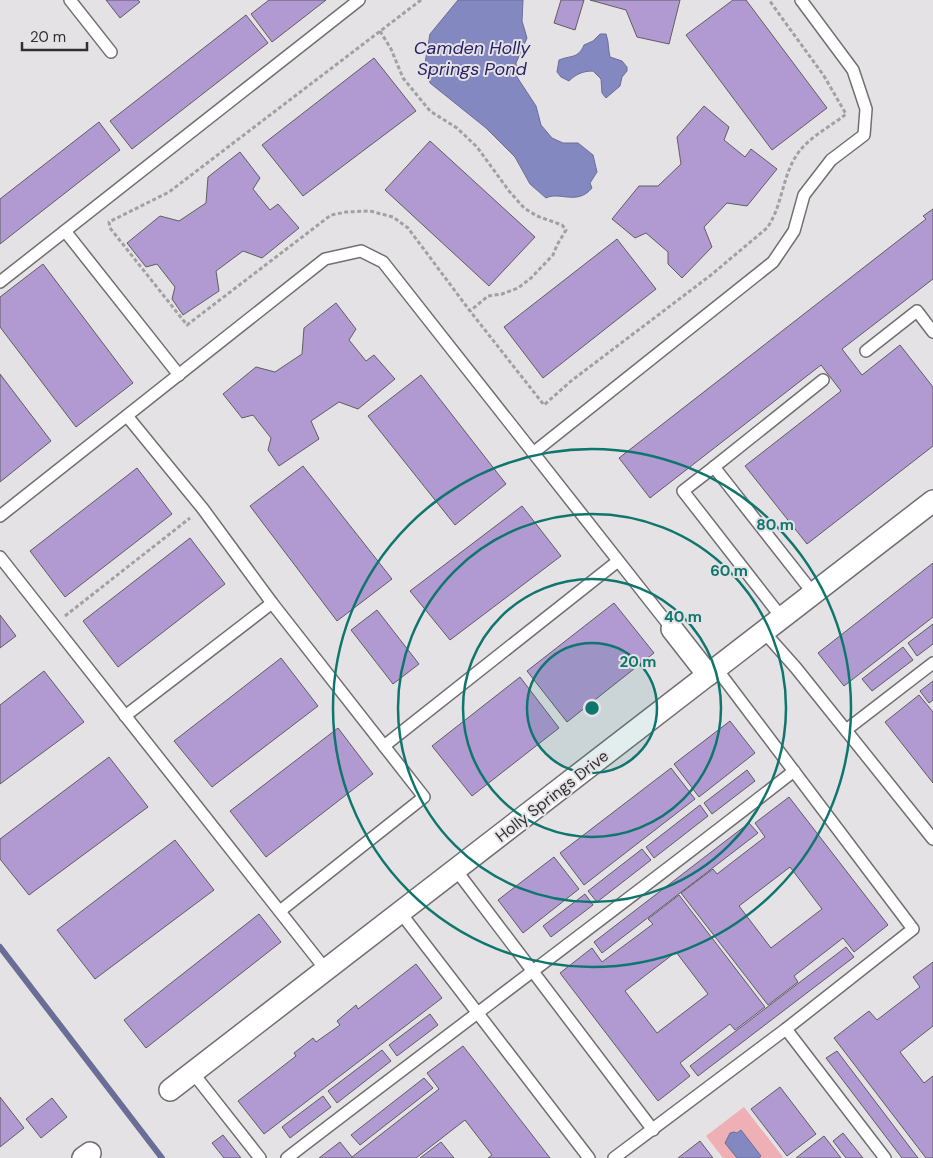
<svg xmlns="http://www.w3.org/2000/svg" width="933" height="1158" font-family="'DM Sans',sans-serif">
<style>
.green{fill:#eeafb5}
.water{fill:#8388c1;stroke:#6a6e96}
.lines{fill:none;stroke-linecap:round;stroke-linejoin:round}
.stream{stroke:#6a6e96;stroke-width:6}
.building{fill:#b199d2;stroke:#5f5e61;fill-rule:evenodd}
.lane-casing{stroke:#716f71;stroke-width:14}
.street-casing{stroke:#716f71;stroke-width:24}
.path{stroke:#a2a0a2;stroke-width:3;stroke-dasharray:4 2.5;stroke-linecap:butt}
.lane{stroke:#fff;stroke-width:11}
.street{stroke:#fff;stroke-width:21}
.ring{fill:none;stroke:#0f766e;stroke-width:2.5}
.labels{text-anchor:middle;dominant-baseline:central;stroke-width:4;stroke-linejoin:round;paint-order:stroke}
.street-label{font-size:16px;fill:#313031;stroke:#e5e2e5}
.water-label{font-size:18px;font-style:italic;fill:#272166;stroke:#e5e2e5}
.centre{fill:#0f766e;stroke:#e5e2e5;stroke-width:2.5}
.ring-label{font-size:15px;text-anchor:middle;font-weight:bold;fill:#0f766e;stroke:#e5e2e5;stroke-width:4;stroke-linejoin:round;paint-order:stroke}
</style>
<rect width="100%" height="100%" fill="#e5e2e5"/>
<path class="green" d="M744,1107L783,1157L782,1158H723L706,1136Z"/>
<g class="water">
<path d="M458,0H523L522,21L527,38L516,63L517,77L536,106L541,125L552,138L563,143H578L593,155L597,172L590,183L592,188C577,206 560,191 546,198L530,184L515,157L486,128L430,83L425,63L430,34Z"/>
<path d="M600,34H606C609,42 608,49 610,57L622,61L627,67V71L622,77L620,86L606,98L602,93L601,79L593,71C583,71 576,74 569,81L561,77L557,72L559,60C571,55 578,59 584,45L593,41Z"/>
<path d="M741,1130L761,1156L759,1158H737L725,1143L730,1133L734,1132L737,1133Z"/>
</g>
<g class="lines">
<path class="stream" d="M0,947L162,1158"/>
</g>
<g class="building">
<path d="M106,0H138L140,2L120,18Z"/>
<path d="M269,0H326L272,42L251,14Z"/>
<path d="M561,0H584L575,30L554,23Z"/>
<path d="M590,0H680L669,44L637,37L626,10Z"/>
<path d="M733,0H746L827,108L772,150L686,35Z"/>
<path d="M246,15L268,43L132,149L110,121Z"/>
<path d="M374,58L416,111L303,196L262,145Z"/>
<path d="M704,106L729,127L724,140L745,157L751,149L777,169L747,206L727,203L704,227L712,247L682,278L668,264V252L646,233L635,238L612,219L639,186H658L681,164L677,137Z"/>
<path d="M99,122L120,150L0,244V199Z"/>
<path d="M430,141L535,237L489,286L385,190Z"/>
<path d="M240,152L260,178L253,189L270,210L278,204L299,228L262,258L243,251L216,271L219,291L183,315L172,299L175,287L157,264L146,267L127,243L160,216L179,221L206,203L208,177Z"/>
<path d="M933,209V279L842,349L862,375L900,345L933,387V446L807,544L745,466L841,391L821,365L650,498L619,458L926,219L923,216Z"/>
<path d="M617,239L656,289L543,378L504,327Z"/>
<path d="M43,264L133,383L76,427L0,327V297Z"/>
<path d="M336,303L356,329L349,340L366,361L374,355L395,379L358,409L339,402L311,421L319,439L279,466L268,450L271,438L253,415L242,418L223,394L256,367L275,372L302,354L304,328Z"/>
<path d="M0,374L51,441L0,482Z"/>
<path d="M421,375L506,484L455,525L368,416Z"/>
<path d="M303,466L392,579L337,621L250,506Z"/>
<path d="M137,468L172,514L65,597L30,551Z"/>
<path d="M522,506L561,556L450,640L410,591Z"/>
<path d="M190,538L225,584L118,667L83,621Z"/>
<path d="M933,563V617L844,686L818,653Z"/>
<path d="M614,603L654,653L567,722L527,671Z"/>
<path d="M377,610L419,664L393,684L351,630Z"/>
<path d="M0,615L16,636L0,648Z"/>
<path d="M933,624V644L917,656L908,643Z"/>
<path d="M903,647L913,660L872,691L862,679Z"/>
<path d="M281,658L318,706L212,787L174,741Z"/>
<path d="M44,671L84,722L0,784V705Z"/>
<path d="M520,677L559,728L472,796L432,746Z"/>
<path d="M933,681V700L929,703L920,691Z"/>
<path d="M919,695L933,712V783L885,722Z"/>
<path d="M730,721L755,753L699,797L674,764Z"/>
<path d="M338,728L373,774L266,857L230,811Z"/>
<path d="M109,757L148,807L29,895L0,859V839Z"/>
<path d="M671,768L695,799L584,885L560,853Z"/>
<path d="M747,770L755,781L712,814L704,803Z"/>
<path d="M789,797L888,925L854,952L843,938L794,976L798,982L768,1005L681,893L713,869L717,874L765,837L755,823ZM790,867L822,909L771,948L739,906Z"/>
<path d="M700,805L708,816L654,858L646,847Z"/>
<path d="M749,823L758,833L602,953L594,942Z"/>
<path d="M175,840L214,890L95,979L57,930Z"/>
<path d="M642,849L651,860L597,902L588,891Z"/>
<path d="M554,857L579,889L523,933L498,900Z"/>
<path d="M585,894L593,905L551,937L543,926Z"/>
<path d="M679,895L765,1007L735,1030L730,1024L680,1063L690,1076L658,1101L560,973L592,948L602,962L653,924L648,919ZM676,952L708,994L657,1033L625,991Z"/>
<path d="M259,914L281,942L146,1048L124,1020Z"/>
<path d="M846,947L854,957L698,1076L690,1066Z"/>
<path d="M933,962V1026L900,1052L924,1083L933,1076V1158H926L834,1038L869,1011L877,1020L920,987L913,977Z"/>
<path d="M416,964L442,998L264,1134L238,1101L296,1056L294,1053L313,1038L316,1042L340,1025L337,1021L356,1005L358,1009Z"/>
<path d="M430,1014L438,1025L397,1056L389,1045Z"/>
<path d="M463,1046L550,1158H488L492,1155L465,1120L416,1158H319L340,1142L352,1157L439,1089L427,1073Z"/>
<path d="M382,1050L391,1061L337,1103L328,1091Z"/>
<path d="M837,1051L918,1158H902L826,1058Z"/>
<path d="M424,1078L433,1088L360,1145L351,1135Z"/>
<path d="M780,1087L816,1134L787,1156L751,1109Z"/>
<path d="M323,1096L331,1107L290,1138L282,1127Z"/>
<path d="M0,1097L24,1128L0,1147Z"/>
<path d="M52,1098L67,1117L41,1138L26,1119Z"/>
<path d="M843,1133L863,1158H846L833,1141Z"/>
<path d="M223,1135L241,1158H224L212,1143Z"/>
<path d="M824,1136L841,1158H796Z"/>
<path d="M700,1141L713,1158H678Z"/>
<path d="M441,1142L454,1158H420Z"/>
</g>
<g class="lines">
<defs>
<g id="lane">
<path d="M70,0L111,52"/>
<path d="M65,231L179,375"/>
<path d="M0,282L359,0"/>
<path d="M866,351L917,311L933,332"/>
<path d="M127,416L203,509L272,603L424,797L280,911"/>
<path d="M533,453L773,262L794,231L804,195L831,160L864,135L866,109L853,70L801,0"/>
<path d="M714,467L683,491L782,618"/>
<path d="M0,516L325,259L361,251L383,262L672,629"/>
<path d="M0,557L326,970"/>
<path d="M813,593L714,467L823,380"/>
<path d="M764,632L796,668L933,839"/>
<path d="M125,716L272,603"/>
<path d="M846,730L933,663"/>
<path d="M384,746L618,561"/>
<path d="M456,870L653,1130"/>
<path d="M400,912L589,1158"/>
<path d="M786,1029L885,1158"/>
<path d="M193,1073L260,1158"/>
<path d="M287,1158C455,1029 626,902 794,771"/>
<path d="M614,1158L786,1029L913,929L716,668"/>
</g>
<g id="street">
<path d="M672,629L708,675"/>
<path d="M170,1090L933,501"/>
<path d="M83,1158L90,1153"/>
</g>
</defs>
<use href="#lane" class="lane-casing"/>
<use href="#street" class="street-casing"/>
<g class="path">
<path d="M421,0L169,192L109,222L110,228L187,325L331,215L346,212L370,211L393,217L408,228L470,311L544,405L571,381L711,275L767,228C782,207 782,178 796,156C807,138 830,127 846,114L824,76L769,0"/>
<path d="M380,31L391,49L403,78L430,111L457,128L477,147L509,191L524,208L537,216L562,225L566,230L557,245L553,255L531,278L518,288L502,294L488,296L470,311"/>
<path d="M65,616L190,518"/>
</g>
<use href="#lane" class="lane"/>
<use href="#street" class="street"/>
</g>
<circle cx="592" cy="708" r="65" fill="#0f766e" fill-opacity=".12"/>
<g class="ring">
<circle cx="592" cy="708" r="65"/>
<circle cx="592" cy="708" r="129"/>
<circle cx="592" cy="708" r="194"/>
<circle cx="592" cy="708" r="259"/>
</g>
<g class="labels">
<g class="street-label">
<text transform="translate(552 796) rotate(-38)">Holly Springs Drive</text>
</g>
<g class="water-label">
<text x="472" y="48">Camden Holly<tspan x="472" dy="21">Springs Pond</tspan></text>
</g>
</g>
<circle cx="592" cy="708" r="8" class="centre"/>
<g class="ring-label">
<text x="775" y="530">80 m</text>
<text x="729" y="576">60 m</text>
<text x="683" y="622">40 m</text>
<text x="638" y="667">20 m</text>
</g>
<path d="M22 42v8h65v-8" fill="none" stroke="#313031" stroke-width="2.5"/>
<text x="30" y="42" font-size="15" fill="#313031" stroke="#e5e2e5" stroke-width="4" paint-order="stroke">20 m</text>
</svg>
